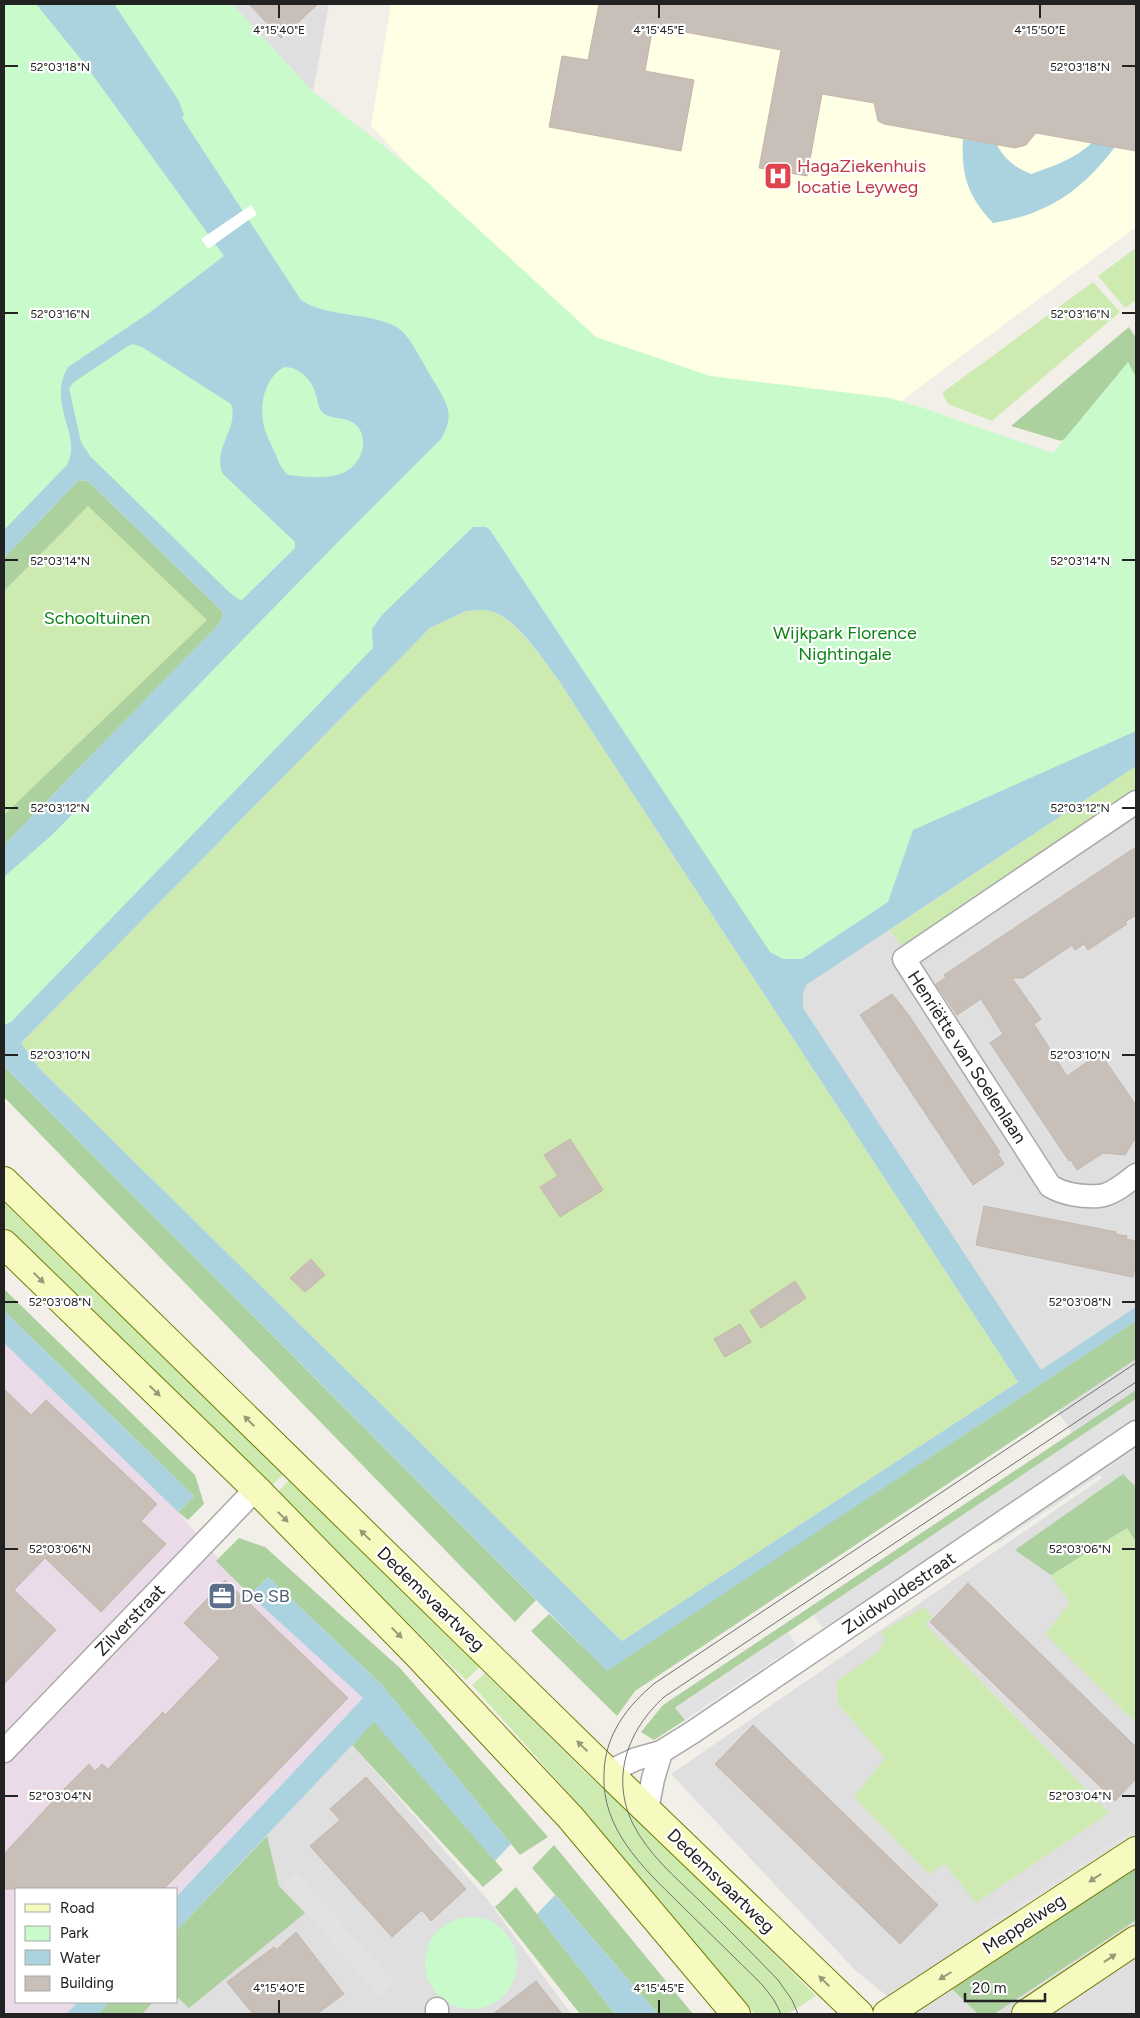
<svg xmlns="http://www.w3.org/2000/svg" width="1140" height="2018" font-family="Figtree,sans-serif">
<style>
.residential{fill:#e0dfdf}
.industrial{fill:#ebdbe8}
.education{fill:#ffffe5}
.grass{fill:#cdebb0}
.forest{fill:#add19e}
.park{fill:#c8facc}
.parking{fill:#e2e2e2}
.water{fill:#aad3df;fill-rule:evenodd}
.pier{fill:#fff}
.building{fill:#c7bfb8;stroke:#c4b6ab}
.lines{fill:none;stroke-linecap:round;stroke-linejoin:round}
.street-casing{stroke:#a9a9a9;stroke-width:25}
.secondary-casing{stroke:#707d05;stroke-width:30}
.street{stroke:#fff;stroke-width:22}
.secondary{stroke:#f7fabf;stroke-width:28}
.tram{stroke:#707070;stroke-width:1}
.oneway{fill:#979978}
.ticks{fill:none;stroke:#222;stroke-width:2}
.labels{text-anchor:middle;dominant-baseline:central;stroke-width:4.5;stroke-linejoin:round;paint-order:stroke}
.health-label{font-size:18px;fill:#be3a42;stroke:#fff;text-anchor:start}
.park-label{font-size:18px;fill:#0c8416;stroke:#fff}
.street-label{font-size:18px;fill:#222;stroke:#fff}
.service-label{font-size:18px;fill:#4e5e75;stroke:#fff;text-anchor:start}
.ticks-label{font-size:12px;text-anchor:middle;fill:#222;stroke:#fff;stroke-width:4.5;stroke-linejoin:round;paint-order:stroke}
</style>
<rect width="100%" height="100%" fill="#f2efe9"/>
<g class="residential">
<path d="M232,4H329L313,92Z"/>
<path d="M1136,747V2014H909L854,1969L671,1774L1102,1478L775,987Z"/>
<path d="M352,1745L488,1900L571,2014H98L109,2002H176V1931Z"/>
</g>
<path class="industrial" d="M4,1343L178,1512L250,1595L363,1698L176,1897V1889H16V2002H78L66,2014H4Z"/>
<path class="education" d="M391,4H1136V227L882,415L715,393L584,346L371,126Z"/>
<g class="grass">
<path d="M1136,248V300L1125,308L1098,276Z"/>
<path d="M1093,282L1120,312L992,421L948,404L942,393Z"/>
<path d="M79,480L219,624L4,845V558Z"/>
<path d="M466,611C474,611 483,609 490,611C516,618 544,661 559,681L1018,1382L622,1641L39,1068L21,1043L430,628Z"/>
<path d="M1136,766V789L901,946L890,930Z"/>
<path d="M4,1201L284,1474L271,1486L4,1226Z"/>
<path d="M290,1479L480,1667L466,1680L277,1493Z"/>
<path d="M1127,1528L1136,1542V1723L1045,1634L1070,1603L1051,1575Z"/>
<path d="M924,1607L932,1617L925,1624L1109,1813L976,1903L945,1864L929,1874L854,1797L885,1758L838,1704L836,1682L878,1652L885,1640L881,1632Z"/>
<path d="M485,1673L587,1774L645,1825L816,1996L788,2014H755L581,1807L472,1685Z"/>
</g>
<g class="forest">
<path d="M1129,327L1136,338V401L1061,441L1011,426Z"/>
<path d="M79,480L88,481L222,611L223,616L219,624L4,845V815L207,620L88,506L4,591V558Z"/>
<path d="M4,1066L536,1600L515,1622L4,1097Z"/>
<path d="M4,1289L195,1475L204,1504L188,1520L178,1512L194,1496L4,1311Z"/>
<path d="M1136,1321V1359L635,1691L617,1716L531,1631L549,1614L607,1670Z"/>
<path d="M1136,1390V1399L676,1707L685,1720L654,1740L641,1732L663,1705Z"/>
<path d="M1123,1474L1136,1487V1542L1127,1528L1051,1575L1015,1550Z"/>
<path d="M239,1538L265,1547L400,1668L548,1837L520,1855L381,1684L268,1577L250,1595L216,1561Z"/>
<path d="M374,1721L503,1870L483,1887L352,1745Z"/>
<path d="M267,1836L279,1886L305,1913L189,2008L176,1996V1931Z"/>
<path d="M554,1845L693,2014H658L532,1868Z"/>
<path d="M1136,1868V1920L994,2014H978L952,1989Z"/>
<path d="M516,1887L615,2014H580L495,1907Z"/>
<path d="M109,2002H153L142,2014H98Z"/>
</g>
<g class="park">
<path d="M4,4H232L313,92L379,142L428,183L596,337L710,376L890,398L923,408L1053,453L1128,362L1136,377V747L775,987L538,628L494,601L439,607L4,1045V856L231,619L84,472L4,551Z"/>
<circle cx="471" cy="1963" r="46"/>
</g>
<g class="parking">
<path d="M1136,1399V1425L823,1628L814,1615Z"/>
<path d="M1136,1444V1451L997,1544L993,1539Z"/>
<path d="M788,1632L797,1645L685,1720L675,1708Z"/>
<path d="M1136,1827V1837L989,1933L983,1926Z"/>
<path d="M296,1872L395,1983L380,1997L282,1885Z"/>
</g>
<g class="water">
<path d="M36,4H114L179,101L184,115L182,118L301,300C325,318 381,312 402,331C413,342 426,369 435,383C448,405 455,416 441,439L335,545L53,834L4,877V845L219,624L223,616L222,611L88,481L79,480L4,558V530L67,465C83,435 46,405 68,367L149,313L224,256L84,63ZM133,344L142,347L231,404C240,427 211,450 223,474L295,542V548L242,600L238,599L229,592L90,456L81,442L69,388L74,382L128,346ZM284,367C300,367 312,380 316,395C318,400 318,409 323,413C331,419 343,417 352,422C369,432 365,457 351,468C335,481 307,477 288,475C281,469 278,460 274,451C271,444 267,437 265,430C258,408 264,378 284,367Z"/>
<path d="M963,139L997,145C1005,160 1016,168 1031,174C1054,166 1074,159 1092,143L1115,147C1081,191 1049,214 993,223C968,196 961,176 963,139Z"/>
<path d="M473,527H486L490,530L770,952L783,959H802L888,902L913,830L1136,731V766L806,985L803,994V1008L1041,1370L1136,1307V1321L607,1671L4,1066V1025L11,1022L373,648L372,629L382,615ZM466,611C474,611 483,609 490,611C516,617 544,661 559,681L1018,1382L622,1641L39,1068L21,1043L430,628Z"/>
<path d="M4,1311L194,1496L178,1512L4,1343Z"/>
<path d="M268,1577L381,1684L511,1844L495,1861L374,1722L176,1931V1897L363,1698L250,1595Z"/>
<path d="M555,1895L658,2014H615L537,1914Z"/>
<path d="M78,2002H109L98,2014H66Z"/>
</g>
<path class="pier" d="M251,205L257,214L208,249L201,239Z"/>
<g class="building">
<path d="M249,4H318L281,38Z"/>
<path d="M599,4H1136V151L1036,133L1026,145L1015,148L884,124L878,121L874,103L822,94L807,176L759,168L781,50L653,26L645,71L694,80L681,151L549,127L562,56L588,60Z"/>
<path d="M1136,847V915L1125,922L1127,924L1088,950L1084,944L1075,950L1072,945L1023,978H1012L1041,1019L1034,1024L1067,1076L1100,1053L1136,1105V1137L1125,1155L1103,1153L1077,1170L1071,1160L1069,1161L990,1043L1003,1034L981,999L957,1015L936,984L946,977L944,975Z"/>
<path d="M892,994L908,1014L1000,1152L998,1154L1004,1164L973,1185L860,1015Z"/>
<path d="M570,1139L603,1190L560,1217L540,1187L558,1176L544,1155Z"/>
<path d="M984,1206L1116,1232L1115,1234L1127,1236L1126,1239L1136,1241V1259L1133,1277L976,1245Z"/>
<path d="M311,1259L325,1275L305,1292L290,1278Z"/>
<path d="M795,1281L806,1298L761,1328L750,1311Z"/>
<path d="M740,1324L751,1342L725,1357L714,1339Z"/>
<path d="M4,1389L31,1415L46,1400L157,1504L141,1521L166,1544L101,1612L45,1558L14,1590L56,1630L4,1684Z"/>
<path d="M225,1580L348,1698L164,1889H4V1854L66,1787L89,1764L95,1771L102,1764L108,1769L163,1712L165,1715L220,1658L184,1623Z"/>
<path d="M968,1583L1136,1747V1779L1115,1801L930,1622Z"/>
<path d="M753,1725L938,1905L900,1944L715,1764Z"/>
<path d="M366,1777L466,1889L431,1921L422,1910L392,1937L310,1846L340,1820L330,1809Z"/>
<path d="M296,1932L344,1994L317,2014H253L227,1982L274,1947L276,1950Z"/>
<path d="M536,1981L562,2014H493Z"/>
</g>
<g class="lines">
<defs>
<g id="street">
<path d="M1136,802L904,959L1050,1186C1063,1194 1082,1197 1099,1196C1112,1195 1126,1183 1136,1175"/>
<path d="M4,1751L256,1489"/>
<path d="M608,1772L636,1759L661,1752L693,1732L1136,1432"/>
<path d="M647,1810L653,1779L661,1752"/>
<path d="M437,2014V2009"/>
</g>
<g id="secondary">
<path d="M4,1181L623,1787L859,2014"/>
<path d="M4,1244L256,1489L417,1654L570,1817L736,2014"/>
<path d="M887,2014L1136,1851"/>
<path d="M1026,2014L1136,1940"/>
</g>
</defs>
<use href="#street" class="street-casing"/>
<use href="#secondary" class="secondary-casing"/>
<use href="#street" class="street"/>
<use href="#secondary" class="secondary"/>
<g class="tram">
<path d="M781,2014C772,1991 753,1976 736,1959C717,1940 698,1922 679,1903C642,1867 601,1828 604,1773C605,1735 627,1706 655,1683L1136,1363"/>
<path d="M798,2014L792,2000L778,1980C752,1953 726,1927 700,1901C676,1878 648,1854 633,1824C610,1777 628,1730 664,1697L1136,1382"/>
</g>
</g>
<defs><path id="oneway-solid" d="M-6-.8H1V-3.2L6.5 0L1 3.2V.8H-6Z" transform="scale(1.25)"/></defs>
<g class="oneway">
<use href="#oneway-solid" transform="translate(39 1278) rotate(44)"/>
<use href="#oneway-solid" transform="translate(155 1391) rotate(44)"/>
<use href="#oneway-solid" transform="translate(249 1421) rotate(-136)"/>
<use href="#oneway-solid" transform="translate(283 1517) rotate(45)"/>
<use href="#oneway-solid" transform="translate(365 1535) rotate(-136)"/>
<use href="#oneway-solid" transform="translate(397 1633) rotate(45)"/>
<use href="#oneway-solid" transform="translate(582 1746) rotate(-136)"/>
<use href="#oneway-solid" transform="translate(1095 1878) rotate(147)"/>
<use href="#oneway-solid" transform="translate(1110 1958) rotate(-34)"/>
<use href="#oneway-solid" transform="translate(945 1976) rotate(148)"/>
<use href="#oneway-solid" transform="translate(824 1981) rotate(-136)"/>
</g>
<path class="ticks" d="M279,5V18M659,5V18M1040,5V18M5,66H18M1122,66H1135M5,313H18M1122,313H1135M5,560H18M1122,560H1135M5,808H18M1122,808H1135M5,1055H18M1122,1055H1135M5,1302H18M1122,1302H1135M5,1549H18M1122,1549H1135M5,1796H18M1122,1796H1135M279,2000V2013M659,2000V2013"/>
<defs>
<symbol id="hospital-square" viewBox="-11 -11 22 22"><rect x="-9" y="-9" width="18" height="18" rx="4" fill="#e0444e" stroke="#fff"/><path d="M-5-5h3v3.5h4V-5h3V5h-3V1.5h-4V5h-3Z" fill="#fff"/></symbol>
<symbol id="office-square" viewBox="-11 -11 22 22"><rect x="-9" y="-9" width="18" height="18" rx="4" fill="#5c6f8a" stroke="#fff"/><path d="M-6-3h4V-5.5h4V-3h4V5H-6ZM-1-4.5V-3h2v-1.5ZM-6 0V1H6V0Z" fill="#fff"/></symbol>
</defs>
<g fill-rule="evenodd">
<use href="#hospital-square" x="762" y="160" width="32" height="32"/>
<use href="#office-square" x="206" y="1580" width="32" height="32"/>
</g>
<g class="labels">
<g class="health-label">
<text x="797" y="166">HagaZiekenhuis<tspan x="797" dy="21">locatie Leyweg</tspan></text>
</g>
<g class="park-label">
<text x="97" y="618">Schooltuinen</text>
<text x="845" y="633">Wijkpark Florence<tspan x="845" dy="21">Nightingale</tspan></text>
</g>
<g class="street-label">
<text transform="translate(967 1057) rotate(57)">Henriëtte van Soelenlaan</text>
<text transform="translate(899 1593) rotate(-34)">Zuidwoldestraat</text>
<text transform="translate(431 1599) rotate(44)">Dedemsvaartweg</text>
<text transform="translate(130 1620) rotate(-46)">Zilverstraat</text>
<text transform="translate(721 1881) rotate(44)">Dedemsvaartweg</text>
<text transform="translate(1024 1924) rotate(-33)">Meppelweg</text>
</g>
<g class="service-label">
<text x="241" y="1596">De SB</text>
</g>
</g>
<g class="ticks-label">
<text x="279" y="34">4°15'40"E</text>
<text x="659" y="34">4°15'45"E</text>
<text x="1040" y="34">4°15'50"E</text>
<text x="60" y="71">52°03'18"N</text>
<text x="1080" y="71">52°03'18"N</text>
<text x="60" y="318">52°03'16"N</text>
<text x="1080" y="318">52°03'16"N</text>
<text x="60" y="565">52°03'14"N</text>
<text x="1080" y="565">52°03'14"N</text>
<text x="60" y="812">52°03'12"N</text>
<text x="1080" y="812">52°03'12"N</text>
<text x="60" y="1059">52°03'10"N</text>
<text x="1080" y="1059">52°03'10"N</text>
<text x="60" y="1306">52°03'08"N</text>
<text x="1080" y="1306">52°03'08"N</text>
<text x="60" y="1553">52°03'06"N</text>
<text x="1080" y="1553">52°03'06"N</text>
<text x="60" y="1800">52°03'04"N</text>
<text x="1080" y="1800">52°03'04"N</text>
<text x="279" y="1992">4°15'40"E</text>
<text x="659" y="1992">4°15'45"E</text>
</g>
<rect width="1140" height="2018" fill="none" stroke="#222222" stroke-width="10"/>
<rect x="15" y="1888" width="162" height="115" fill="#ffffff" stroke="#a7a7a7"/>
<rect x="25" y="1904" width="25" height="8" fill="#f7fabf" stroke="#a7a7a7"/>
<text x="60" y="1913" font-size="15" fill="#222222">Road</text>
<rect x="25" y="1926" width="25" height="15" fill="#c8facc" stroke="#a7a7a7"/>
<text x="60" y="1938" font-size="15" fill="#222222">Park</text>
<rect x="25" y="1950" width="25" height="15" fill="#aad3df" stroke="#a7a7a7"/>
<text x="60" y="1963" font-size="15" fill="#222222">Water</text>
<rect x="25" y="1976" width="25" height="15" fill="#c7bfb8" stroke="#a7a7a7"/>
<text x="60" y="1988" font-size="15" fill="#222222">Building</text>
<path d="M965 1993v8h80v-8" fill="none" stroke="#222222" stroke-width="2.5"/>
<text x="972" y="1993" font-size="15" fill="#222222" stroke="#ffffff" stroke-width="4" paint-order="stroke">20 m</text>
</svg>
